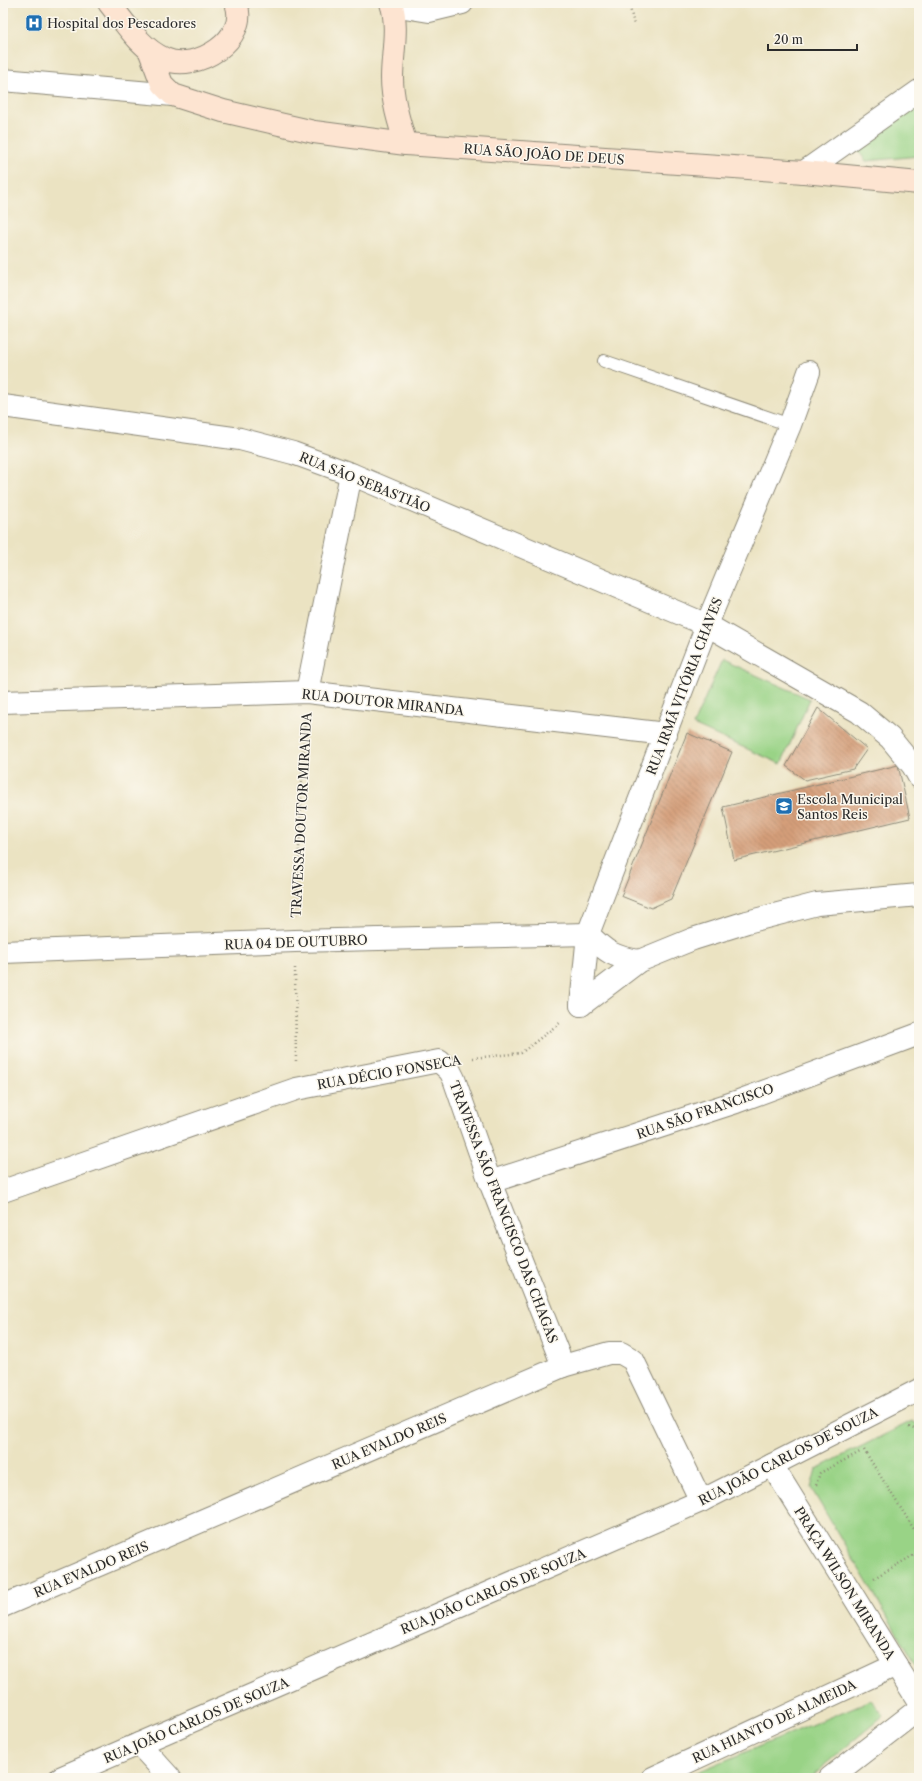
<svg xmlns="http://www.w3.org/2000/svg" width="922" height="1781" font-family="'Libre Caslon Text',serif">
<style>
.park{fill:#99d386;stroke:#627f58}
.building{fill:url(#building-back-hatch)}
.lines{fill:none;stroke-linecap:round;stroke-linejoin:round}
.service-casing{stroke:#8b8776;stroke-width:14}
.minor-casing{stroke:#8b8776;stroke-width:24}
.tertiary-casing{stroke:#8b8776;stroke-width:24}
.secondary-casing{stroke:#8b8776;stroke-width:24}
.path{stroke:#8b8776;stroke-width:2.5;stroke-dasharray:1 3;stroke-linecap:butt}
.service{stroke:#fff;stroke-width:12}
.minor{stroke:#fff;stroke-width:22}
.tertiary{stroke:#fff;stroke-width:22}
.secondary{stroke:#fde4d1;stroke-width:22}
.labels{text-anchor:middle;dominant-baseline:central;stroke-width:3;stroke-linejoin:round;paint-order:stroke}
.poi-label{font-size:13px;fill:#2b2b2b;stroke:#fbf7ec;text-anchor:start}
.street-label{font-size:13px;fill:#2b2b2b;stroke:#fbf7ec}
</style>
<defs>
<pattern id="building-back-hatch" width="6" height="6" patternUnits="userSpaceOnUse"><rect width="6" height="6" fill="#d59f7a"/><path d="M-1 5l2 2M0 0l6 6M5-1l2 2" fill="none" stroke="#ad8264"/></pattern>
</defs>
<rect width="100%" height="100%" fill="#fbf7ec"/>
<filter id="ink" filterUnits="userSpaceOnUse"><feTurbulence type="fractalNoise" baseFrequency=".025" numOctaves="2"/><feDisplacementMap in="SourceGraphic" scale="8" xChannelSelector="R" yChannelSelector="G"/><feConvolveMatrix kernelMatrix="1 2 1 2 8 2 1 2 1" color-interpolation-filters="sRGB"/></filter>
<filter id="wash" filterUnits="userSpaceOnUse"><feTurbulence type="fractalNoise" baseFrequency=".012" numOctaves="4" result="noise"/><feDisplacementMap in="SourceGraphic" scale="16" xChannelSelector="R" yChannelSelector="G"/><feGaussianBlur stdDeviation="0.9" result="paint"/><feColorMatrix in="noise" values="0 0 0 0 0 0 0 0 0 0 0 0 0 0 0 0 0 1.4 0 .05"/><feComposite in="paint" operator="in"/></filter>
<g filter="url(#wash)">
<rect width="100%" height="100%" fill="#ebe3c2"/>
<g class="park">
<path d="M919,100V156L866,161L854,146Z"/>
<path d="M722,660L810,699L781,764L693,725Z"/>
<path d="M912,1421L919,1425V1670L811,1488L816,1469Z"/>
<path d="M871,1700L884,1715L809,1778H683Z"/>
</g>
<g id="blocks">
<g class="building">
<path d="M818,708L867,749L853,769L805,780L786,766Z"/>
<path d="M687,733L732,752L671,899L651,908L621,896Z"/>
<path d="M898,765L910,818L734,860L723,807Z"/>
</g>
</g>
</g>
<g filter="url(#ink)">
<use href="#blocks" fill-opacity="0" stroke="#8b8776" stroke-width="1"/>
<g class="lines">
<defs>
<path id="service" d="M604,361L790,425"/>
<g id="minor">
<path d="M392,5L429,11L462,3"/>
<path d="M804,172L919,91"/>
<path d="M3,406L240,439L293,453L351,474L707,625L859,712L890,738L913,766L919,777"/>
<path d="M307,692L351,474"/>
<path d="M3,702L307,692L666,734"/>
<path d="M3,952L295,941L588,934C606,952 613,957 639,961"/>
<path d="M581,1005L588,934L712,612L790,425L809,372"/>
<path d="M581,1005L639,961L693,939L747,922L817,904L919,895"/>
<path d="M490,1182L736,1102L919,1034"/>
<path d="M3,1191L296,1089L439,1061L450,1071L454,1079L490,1182L563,1366"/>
<path d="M3,1606L563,1366L609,1353H621L633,1360L701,1501"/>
<path d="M139,1744L170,1778"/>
<path d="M60,1778L701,1501L772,1465"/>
<path d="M653,1778L896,1665"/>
<path d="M830,1778L919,1709"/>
</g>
<g id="tertiary">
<path d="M3,80L173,95"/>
<path d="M919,1390L772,1465L919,1702"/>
</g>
<g id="secondary">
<path d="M109,3C125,23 141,49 165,59C196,73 250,39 236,3"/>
<path d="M391,3C399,26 392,54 392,78C392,100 399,123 406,144"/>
<path d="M150,52L162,84L173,95L223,111L314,132L406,144L804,172L919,183"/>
</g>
</defs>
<use href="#service" class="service-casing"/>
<use href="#minor" class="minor-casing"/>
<use href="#tertiary" class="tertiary-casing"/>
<use href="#secondary" class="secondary-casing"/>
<g class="path">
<path d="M629,3L634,25"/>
<path d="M296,915L305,718"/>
<path d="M295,968L296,1063"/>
<path d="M473,1058L521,1053L561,1022"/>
<path d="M909,1427L919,1431"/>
<path d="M864,1450L919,1537"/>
<path d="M816,1485L820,1473L860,1452"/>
<path d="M874,1578L919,1552"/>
</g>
<use href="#service" class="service"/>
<use href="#minor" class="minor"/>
<use href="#tertiary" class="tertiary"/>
<use href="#secondary" class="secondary"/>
</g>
</g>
<defs>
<symbol id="hospital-square" viewBox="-11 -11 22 22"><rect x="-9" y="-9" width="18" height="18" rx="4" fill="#1f6fb2" stroke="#fbf7ec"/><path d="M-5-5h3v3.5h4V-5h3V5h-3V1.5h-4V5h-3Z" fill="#fff"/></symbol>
<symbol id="school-square" viewBox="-11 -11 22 22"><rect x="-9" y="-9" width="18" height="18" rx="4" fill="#1f6fb2" stroke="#fbf7ec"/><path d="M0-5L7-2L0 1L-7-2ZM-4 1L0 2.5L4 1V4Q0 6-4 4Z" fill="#fff"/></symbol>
</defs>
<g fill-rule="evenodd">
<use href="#hospital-square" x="24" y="13" width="20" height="20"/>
<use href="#school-square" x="774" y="796" width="20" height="20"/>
</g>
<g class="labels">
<g class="poi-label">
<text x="47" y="23">Hospital dos Pescadores</text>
<text x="797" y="799">Escola Municipal<tspan x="797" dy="15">Santos Reis</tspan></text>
</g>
<g class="street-label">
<text transform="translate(544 154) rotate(4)">RUA SÃO JOÃO DE DEUS</text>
<text transform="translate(365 482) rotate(22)">RUA SÃO SEBASTIÃO</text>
<text transform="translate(684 686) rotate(-69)">RUA IRMÃ VITÓRIA CHAVES</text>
<text transform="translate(383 702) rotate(6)">RUA DOUTOR MIRANDA</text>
<text transform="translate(301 815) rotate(-87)">TRAVESSA DOUTOR MIRANDA</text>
<text transform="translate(296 942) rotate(-2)">RUA 04 DE OUTUBRO</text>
<text transform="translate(389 1072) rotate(-10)">RUA DÉCIO FONSECA</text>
<text transform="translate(705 1111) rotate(-19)">RUA SÃO FRANCISCO</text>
<text transform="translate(504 1212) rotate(69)">TRAVESSA SÃO FRANCISCO DAS CHAGAS</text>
<text transform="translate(389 1441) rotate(-23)">RUA EVALDO REIS</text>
<text transform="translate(788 1456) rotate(-27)">RUA JOÃO CARLOS DE SOUZA</text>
<text transform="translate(91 1569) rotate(-23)">RUA EVALDO REIS</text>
<text transform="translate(845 1583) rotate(58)">PRAÇA WILSON MIRANDA</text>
<text transform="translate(493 1591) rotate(-23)">RUA JOÃO CARLOS DE SOUZA</text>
<text transform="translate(196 1720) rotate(-23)">RUA JOÃO CARLOS DE SOUZA</text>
<text transform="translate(774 1721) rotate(-25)">RUA HIANTO DE ALMEIDA</text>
</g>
</g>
<rect width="922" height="1781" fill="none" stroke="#fbf7ec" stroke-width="16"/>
<path d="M768 44v6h89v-6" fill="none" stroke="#2b2b2b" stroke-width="2"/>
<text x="774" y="44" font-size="12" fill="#2b2b2b" stroke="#fbf7ec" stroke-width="3" paint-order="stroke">20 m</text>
</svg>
